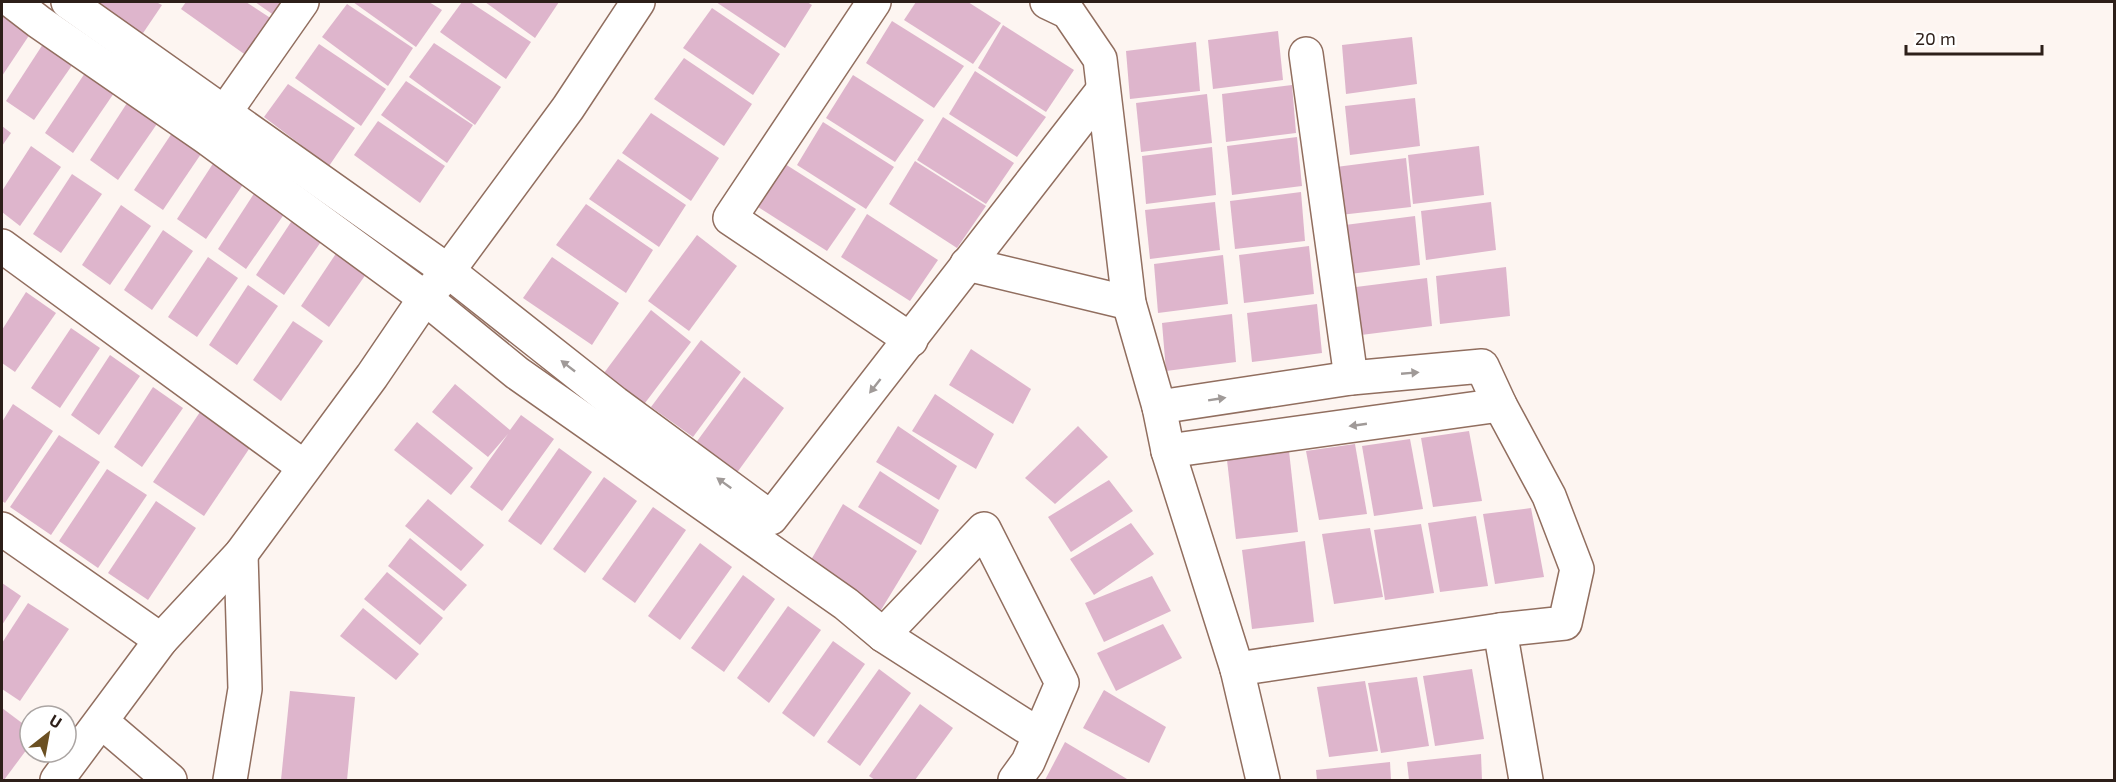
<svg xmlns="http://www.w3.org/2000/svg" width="2116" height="782" font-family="'Exo 2',sans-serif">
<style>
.building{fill:#deb5cc}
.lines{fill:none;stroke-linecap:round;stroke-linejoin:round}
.minor-casing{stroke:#916e5f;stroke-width:36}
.minor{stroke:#fff;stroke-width:33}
.oneway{fill:#a09a98}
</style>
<rect width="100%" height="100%" fill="#fdf5f1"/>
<g class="building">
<path d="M81,2H156L162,5L137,42Z"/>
<path d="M186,2H246L272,19L247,56L181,9Z"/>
<path d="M255,2H284L275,16Z"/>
<path d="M353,2H429L442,10L416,47Z"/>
<path d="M462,2H470L531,42L506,79L440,32Z"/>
<path d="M485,2H559L535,38Z"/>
<path d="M716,2H807L812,5L785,48Z"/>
<path d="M916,2H968L1001,23L973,64L904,20Z"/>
<path d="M347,4L413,48L388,86L322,37Z"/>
<path d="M712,8L780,54L753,95L683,48Z"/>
<path d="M2,15L30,34L2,76Z"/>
<path d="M892,21L964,66L934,108L866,63Z"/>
<path d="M1003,25L1074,70L1046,112L978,68Z"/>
<path d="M1278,31L1283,80L1213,89L1208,40Z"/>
<path d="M1412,37L1417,84L1346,94L1342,45Z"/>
<path d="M45,41L75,61L34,120L6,101Z"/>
<path d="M1196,42L1200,91L1130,99L1126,51Z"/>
<path d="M434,43L501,87L475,125L409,77Z"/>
<path d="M319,44L386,89L361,126L295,78Z"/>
<path d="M684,58L752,104L724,146L654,99Z"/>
<path d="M975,71L1046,117L1017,157L949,114Z"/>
<path d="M85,73L114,93L73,153L45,133Z"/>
<path d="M853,75L924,120L895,162L826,118Z"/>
<path d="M406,81L473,125L447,163L381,115Z"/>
<path d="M288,84L355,128L329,166L264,117Z"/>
<path d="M1292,85L1296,133L1226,142L1222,94Z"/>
<path d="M1207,94L1212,143L1141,152L1136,103Z"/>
<path d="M1415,98L1420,146L1350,155L1345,106Z"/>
<path d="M129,100L159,121L118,180L90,160Z"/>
<path d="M651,113L719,158L691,201L622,153Z"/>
<path d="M943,117L1014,163L986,204L917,160Z"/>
<path d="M378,121L445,166L420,203L354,155Z"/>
<path d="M823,122L894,167L866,209L797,165Z"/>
<path d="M2,126L11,133L2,146Z"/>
<path d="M174,130L203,151L163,210L134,190Z"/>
<path d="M1297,137L1302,186L1232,195L1227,146Z"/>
<path d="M31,146L61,167L20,226L2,212V191Z"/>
<path d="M1479,146L1484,195L1413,204L1408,155Z"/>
<path d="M1212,147L1216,195L1146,204L1142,156Z"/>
<path d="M1406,158L1411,207L1340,215L1336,167Z"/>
<path d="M216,159L246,180L206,239L177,219Z"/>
<path d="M618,159L686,205L659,247L589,199Z"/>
<path d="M915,161L986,206L957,248L889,204Z"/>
<path d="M785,164L856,209L827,251L758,207Z"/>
<path d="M72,174L102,194L61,253L33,234Z"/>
<path d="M257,189L287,210L246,269L218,249Z"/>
<path d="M1301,192L1305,241L1235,249L1230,201Z"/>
<path d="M1215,202L1220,250L1150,259L1145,210Z"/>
<path d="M1491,202L1496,250L1426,260L1421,211Z"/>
<path d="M586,204L653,250L626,293L556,245Z"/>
<path d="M121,205L151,226L110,285L82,265Z"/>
<path d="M867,214L938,260L910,301L841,257Z"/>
<path d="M295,216L325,236L284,295L256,275Z"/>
<path d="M1415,216L1420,265L1350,274L1345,225Z"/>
<path d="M163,230L193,251L152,310L124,290Z"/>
<path d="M697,235L737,266L689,331L648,301Z"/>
<path d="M341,246L371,267L329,327L301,306Z"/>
<path d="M1309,246L1314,294L1244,303L1239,255Z"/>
<path d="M1223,255L1228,304L1158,313L1154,264Z"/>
<path d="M208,257L238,278L197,337L168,317Z"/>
<path d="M552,257L619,303L592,345L523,298Z"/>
<path d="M1506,267L1510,316L1440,324L1436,276Z"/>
<path d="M1427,278L1432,326L1361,335L1356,287Z"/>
<path d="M248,285L278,306L237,365L209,345Z"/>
<path d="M26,292L56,313L15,372L2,363V330Z"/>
<path d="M1317,304L1322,353L1252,362L1247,313Z"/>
<path d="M651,310L691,342L642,407L601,377Z"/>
<path d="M1232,314L1236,362L1166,371L1162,323Z"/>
<path d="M293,321L323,341L281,401L253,380Z"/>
<path d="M71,328L100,348L60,408L31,388Z"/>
<path d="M701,340L741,372L693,437L651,407Z"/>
<path d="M971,349L1031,389L1013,424L949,385Z"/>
<path d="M110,355L140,376L99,435L71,415Z"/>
<path d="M744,377L784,408L736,474L695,444Z"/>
<path d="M455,384L510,430L521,415L554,439L502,511L470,487L508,434L488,457L432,412Z"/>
<path d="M153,387L183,408L142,467L114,447Z"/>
<path d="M935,394L994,434L976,469L912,431Z"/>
<path d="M13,404L53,431L5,503L2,501V422Z"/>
<path d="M200,412L251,446L204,516L153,482Z"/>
<path d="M417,422L473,468L451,495L394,450Z"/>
<path d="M898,426L957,466L939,500L876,462Z"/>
<path d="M1078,426L1108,457L1055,504L1025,478Z"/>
<path d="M1469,431L1482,501L1433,507L1421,438Z"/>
<path d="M59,435L100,462L51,535L10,507Z"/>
<path d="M1410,439L1423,509L1374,516L1362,446Z"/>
<path d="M1355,444L1367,514L1319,520L1306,451Z"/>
<path d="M559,448L592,472L541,545L508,521Z"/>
<path d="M1289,451L1298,532L1236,539L1227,460Z"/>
<path d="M107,469L147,495L98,568L59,541Z"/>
<path d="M880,471L939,510L921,545L858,507Z"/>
<path d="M604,477L637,501L585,573L553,549Z"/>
<path d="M1109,480L1133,511L1071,552L1048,517Z"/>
<path d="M428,499L484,545L461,571L405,526Z"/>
<path d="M156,501L196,528L148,600L108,573Z"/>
<path d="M843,504L917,551L881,610L811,560Z"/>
<path d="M653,507L686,530L635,603L602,579Z"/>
<path d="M1531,508L1544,577L1495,584L1483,514Z"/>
<path d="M1476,516L1488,586L1440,592L1428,523Z"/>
<path d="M1131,523L1154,554L1094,595L1070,559Z"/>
<path d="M1421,524L1434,593L1385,600L1374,530Z"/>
<path d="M1370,528L1383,597L1334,604L1322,534Z"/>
<path d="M410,538L467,585L444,611L388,566Z"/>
<path d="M1305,541L1314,622L1252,629L1242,550Z"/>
<path d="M700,543L732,567L680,640L648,616Z"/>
<path d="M387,572L443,618L420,645L364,599Z"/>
<path d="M743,575L775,599L724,672L691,648Z"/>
<path d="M1152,576L1171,611L1104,642L1085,603Z"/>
<path d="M2,583L21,596L2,625Z"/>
<path d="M28,603L69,629L20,701L2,689V643Z"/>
<path d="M788,606L821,630L769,703L737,678Z"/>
<path d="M363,608L419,654L396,680L340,636Z"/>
<path d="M1163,624L1182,658L1116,691L1097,653Z"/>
<path d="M833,641L865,664L814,737L782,713Z"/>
<path d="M879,669L911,693L860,766L827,742Z"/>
<path d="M1472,669L1484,739L1435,746L1423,676Z"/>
<path d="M1417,677L1429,746L1381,753L1368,683Z"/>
<path d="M1365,681L1378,751L1329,757L1317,687Z"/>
<path d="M1104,690L1166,727L1149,763L1083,728Z"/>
<path d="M290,691L355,697L347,780H281Z"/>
<path d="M920,704L953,728L915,780H875L869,776Z"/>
<path d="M2,708L30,729V745L4,780H2Z"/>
<path d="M1065,742L1127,779L1126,780H1045Z"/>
<path d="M1481,754L1482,780H1409L1407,762Z"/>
<path d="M1390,762L1391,780H1317L1316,770Z"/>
</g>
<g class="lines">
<defs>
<g id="minor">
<path d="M13,2L39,22L207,138L425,298L517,373L846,604L883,635L1039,735"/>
<path d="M68,2L448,271L615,403L771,518L1103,90"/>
<path d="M874,2L730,218L911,340"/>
<path d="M1047,2L1068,12L1100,59L1129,303L1159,407L1168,451L1237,669L1263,780"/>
<path d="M1306,54L1351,378"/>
<path d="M213,129L302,2"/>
<path d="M2,246L304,467"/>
<path d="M967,264L1129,303"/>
<path d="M1159,407L1351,378L1482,366L1500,405L1549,496L1577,569L1565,623L1500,630L1237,669"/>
<path d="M1168,451L1500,405"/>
<path d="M2,529L161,640"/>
<path d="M1500,630L1526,780"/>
<path d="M883,635L984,529L1062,683L1028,762L1015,780"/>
<path d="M102,722L170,780"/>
<path d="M57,780L161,640L241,554L372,376L425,298L448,271L568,108L638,2"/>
<path d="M230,780L245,689L241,554"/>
</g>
</defs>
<use href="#minor" class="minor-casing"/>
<use href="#minor" class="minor"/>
</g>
<defs><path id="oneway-solid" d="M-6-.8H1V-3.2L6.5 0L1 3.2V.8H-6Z" transform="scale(1.5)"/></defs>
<g class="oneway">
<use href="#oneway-solid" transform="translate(568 366) rotate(-142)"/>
<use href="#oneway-solid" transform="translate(1410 373) rotate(-5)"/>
<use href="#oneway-solid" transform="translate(875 386) rotate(128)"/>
<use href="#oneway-solid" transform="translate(1217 399) rotate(-9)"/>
<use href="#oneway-solid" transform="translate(1358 425) rotate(172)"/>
<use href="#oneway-solid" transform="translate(724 483) rotate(-144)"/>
</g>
<rect width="2116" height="782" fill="none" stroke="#2d1f19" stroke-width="6"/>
<g transform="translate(48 734) rotate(31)"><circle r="28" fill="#ffffff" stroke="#aba5a3" stroke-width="1.5"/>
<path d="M0-4.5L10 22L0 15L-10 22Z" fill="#6b5022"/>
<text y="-9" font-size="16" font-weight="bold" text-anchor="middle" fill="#2d1f19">U</text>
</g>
<path d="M1906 45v9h136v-9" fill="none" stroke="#2d1f19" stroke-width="3"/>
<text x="1915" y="45" font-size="18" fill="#2d1f19" stroke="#ffffff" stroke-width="4.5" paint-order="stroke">20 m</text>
</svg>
